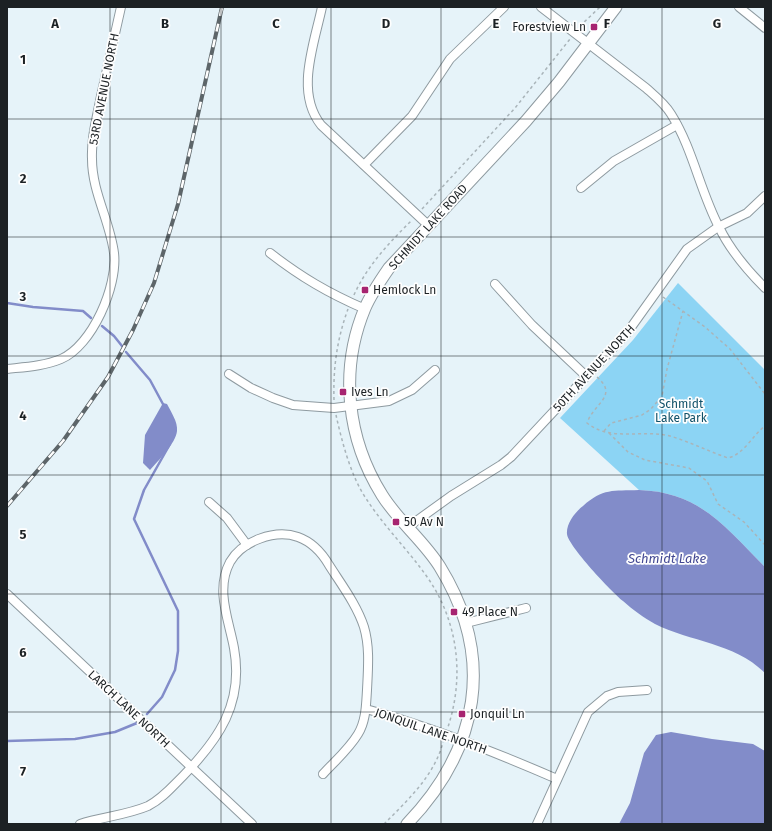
<svg xmlns="http://www.w3.org/2000/svg" width="772" height="831" font-family="'Fira Sans',sans-serif">
<style>
.green{fill:#8cd4f4}
.water{fill:#828cc9}
.lines{fill:none;stroke-linecap:round;stroke-linejoin:round}
.stream{stroke:#828cc9;stroke-width:2.5}
.street-casing{stroke:#8e9aa0;stroke-width:10}
.secondary-casing{stroke:#8e9aa0;stroke-width:13}
.path{stroke:#a9b4b9;stroke-width:1.5;stroke-dasharray:3 3;stroke-linecap:butt}
.street{stroke:#fff;stroke-width:8}
.secondary{stroke:#fff;stroke-width:11}
.rail-casing{stroke:#5d6569;stroke-width:4}
.rail{stroke:#fefefe;stroke-width:2.5;stroke-dasharray:8;stroke-linecap:butt}
.grid{fill:none;stroke:#1c2124;stroke-width:1;stroke-opacity:0.55}
.poi-dot{fill:#a72470;stroke:#fefefe;stroke-width:1.5}
.labels{text-anchor:middle;dominant-baseline:central;stroke-width:3.5;stroke-linejoin:round;paint-order:stroke}
.poi-label{font-size:12px;fill:#1c2124;stroke:#fefefe;text-anchor:start}
.street-label{font-size:12px;fill:#1c2124;stroke:#fefefe}
.park-label{font-size:12px;fill:#0f5068;stroke:#fefefe}
.water-label{font-size:13px;font-style:italic;fill:#424893;stroke:#fefefe}
.grid-label{font-size:13px;text-anchor:middle;font-weight:bold;fill:#1c2124;stroke:#fefefe;stroke-width:3.5;stroke-linejoin:round;paint-order:stroke}
</style>
<rect width="100%" height="100%" fill="#e6f3f9"/>
<path class="green" d="M678,283L765,370V567C725,527 700,492 639,490L560,418L633,340Z"/>
<g class="water">
<path d="M163,403L167,404C171,412 178,422 177,431C176,443 158,461 150,470L143,463L145,435Z"/>
<path d="M639,490C700,492 725,527 765,567V673C735,643 691,642 655,624C644,618 632,609 623,601C612,592 568,546 567,534C566,524 575,512 583,506C603,488 613,491 639,490Z"/>
<path d="M671,732L712,739L753,744L765,751V824H619L630,803L644,753L656,735Z"/>
</g>
<g class="lines">
<g class="stream">
<path d="M7,303L33,307L83,311L91,318"/>
<path d="M102,326L114,336L122,346"/>
<path d="M126,352L150,380L164,406"/>
<path d="M147,714L162,697L175,670L178,651V611L134,519L144,490L170,444"/>
<path d="M7,741L75,739L115,732L137,723"/>
</g>
<defs>
<g id="street">
<path d="M322,7C314,45 295,92 321,125L428,225"/>
<path d="M541,7L646,88C655,96 665,104 671,114C693,149 700,191 719,227C730,250 747,270 765,288"/>
<path d="M739,7L765,28"/>
<path d="M364,165L412,116L450,59L504,7"/>
<path d="M581,188L614,161L677,125"/>
<path d="M270,253C301,277 328,293 365,309"/>
<path d="M495,284L532,325L586,376"/>
<path d="M7,369C25,367 44,366 61,359C92,346 118,286 114,253C110,221 92,192 92,159C91,138 97,117 101,96C108,66 114,37 121,7"/>
<path d="M229,374L251,388L273,398L293,405L334,408L389,401L412,390L435,370"/>
<path d="M209,502L227,518L247,545"/>
<path d="M408,527L451,496L501,465L511,457L627,333L687,249L718,227L747,213L765,196"/>
<path d="M7,594L252,824"/>
<path d="M466,623L526,608"/>
<path d="M366,709C432,727 495,752 557,779"/>
<path d="M80,824C102,817 127,815 148,806C162,799 172,787 183,776C219,739 244,703 234,648C229,620 215,590 230,562C242,541 275,529 298,537C312,542 322,553 329,565C341,584 357,605 364,627C370,647 368,669 367,690C366,705 366,721 358,734C349,749 335,761 323,774"/>
<path d="M537,824L588,712L607,696L618,692L647,690"/>
</g>
<path id="secondary" d="M407,824C479,749 496,658 440,567C424,541 398,521 382,495C347,439 339,370 365,308C371,294 380,281 389,268L526,121L559,82L616,7"/>
</defs>
<use href="#street" class="street-casing"/>
<use href="#secondary" class="secondary-casing"/>
<g class="path">
<path d="M580,26L600,7"/>
<path d="M422,209L515,108L570,39"/>
<path d="M354,295C367,266 389,243 411,221"/>
<path d="M663,297L705,327L730,349L765,394"/>
<path d="M597,377C619,396 594,403 587,423C610,442 643,429 670,436C690,442 708,451 728,458C743,455 753,435 765,426"/>
<path d="M334,400C333,368 337,339 348,309"/>
<path d="M336,415C342,442 351,477 367,500C384,526 407,549 425,574C458,619 465,675 448,727"/>
<path d="M604,431L611,423L642,415L651,409L662,396L667,369L683,311"/>
<path d="M609,433L628,452L645,460L689,468L707,481L718,504L744,522L765,545"/>
<path d="M384,824C407,801 435,775 443,742"/>
</g>
<use href="#street" class="street"/>
<use href="#secondary" class="secondary"/>
<defs>
<path id="rail" d="M7,506L63,441L108,377L133,330L154,283L178,204L222,7"/>
</defs>
<use href="#rail" class="rail-casing"/>
<use href="#rail" class="rail"/>
</g>
<path class="grid" d="M110,7V824M221,7V824M331,7V824M441,7V824M551,7V824M662,7V824M7,119H765M7,237H765M7,356H765M7,475H765M7,594H765M7,712H765"/>
<g class="poi-dot">
<rect x="590" y="23" width="8" height="8" rx="2"/>
<rect x="361" y="286" width="8" height="8" rx="2"/>
<rect x="339" y="388" width="8" height="8" rx="2"/>
<rect x="392" y="518" width="8" height="8" rx="2"/>
<rect x="450" y="608" width="8" height="8" rx="2"/>
<rect x="458" y="710" width="8" height="8" rx="2"/>
</g>
<g class="labels">
<g class="poi-label">
<text x="586" y="27" text-anchor="end">Forestview Ln</text>
<text x="373" y="290">Hemlock Ln</text>
<text x="351" y="392">Ives Ln</text>
<text x="404" y="522">50 Av N</text>
<text x="462" y="612">49 Place N</text>
<text x="470" y="714">Jonquil Ln</text>
</g>
<g class="street-label">
<text transform="translate(104 89) rotate(-79)">53RD AVENUE NORTH</text>
<text transform="translate(428 227) rotate(-48)">SCHMIDT LAKE ROAD</text>
<text transform="translate(594 368) rotate(-47)">50TH AVENUE NORTH</text>
<text transform="translate(129 709) rotate(43)">LARCH LANE NORTH</text>
<text transform="translate(431 731) rotate(19)">JONQUIL LANE NORTH</text>
</g>
<g class="park-label">
<text x="681" y="404">Schmidt<tspan x="681" dy="14">Lake Park</tspan></text>
</g>
<g class="water-label">
<text x="667" y="558">Schmidt Lake</text>
</g>
</g>
<g class="grid-label">
<text x="55" y="28">A</text>
<text x="165" y="28">B</text>
<text x="276" y="28">C</text>
<text x="386" y="28">D</text>
<text x="496" y="28">E</text>
<text x="607" y="28">F</text>
<text x="717" y="28">G</text>
<text x="23" y="64">1</text>
<text x="23" y="183">2</text>
<text x="23" y="301">3</text>
<text x="23" y="420">4</text>
<text x="23" y="539">5</text>
<text x="23" y="657">6</text>
<text x="23" y="776">7</text>
</g>
<rect width="772" height="831" fill="none" stroke="#1c2124" stroke-width="16"/>
</svg>
